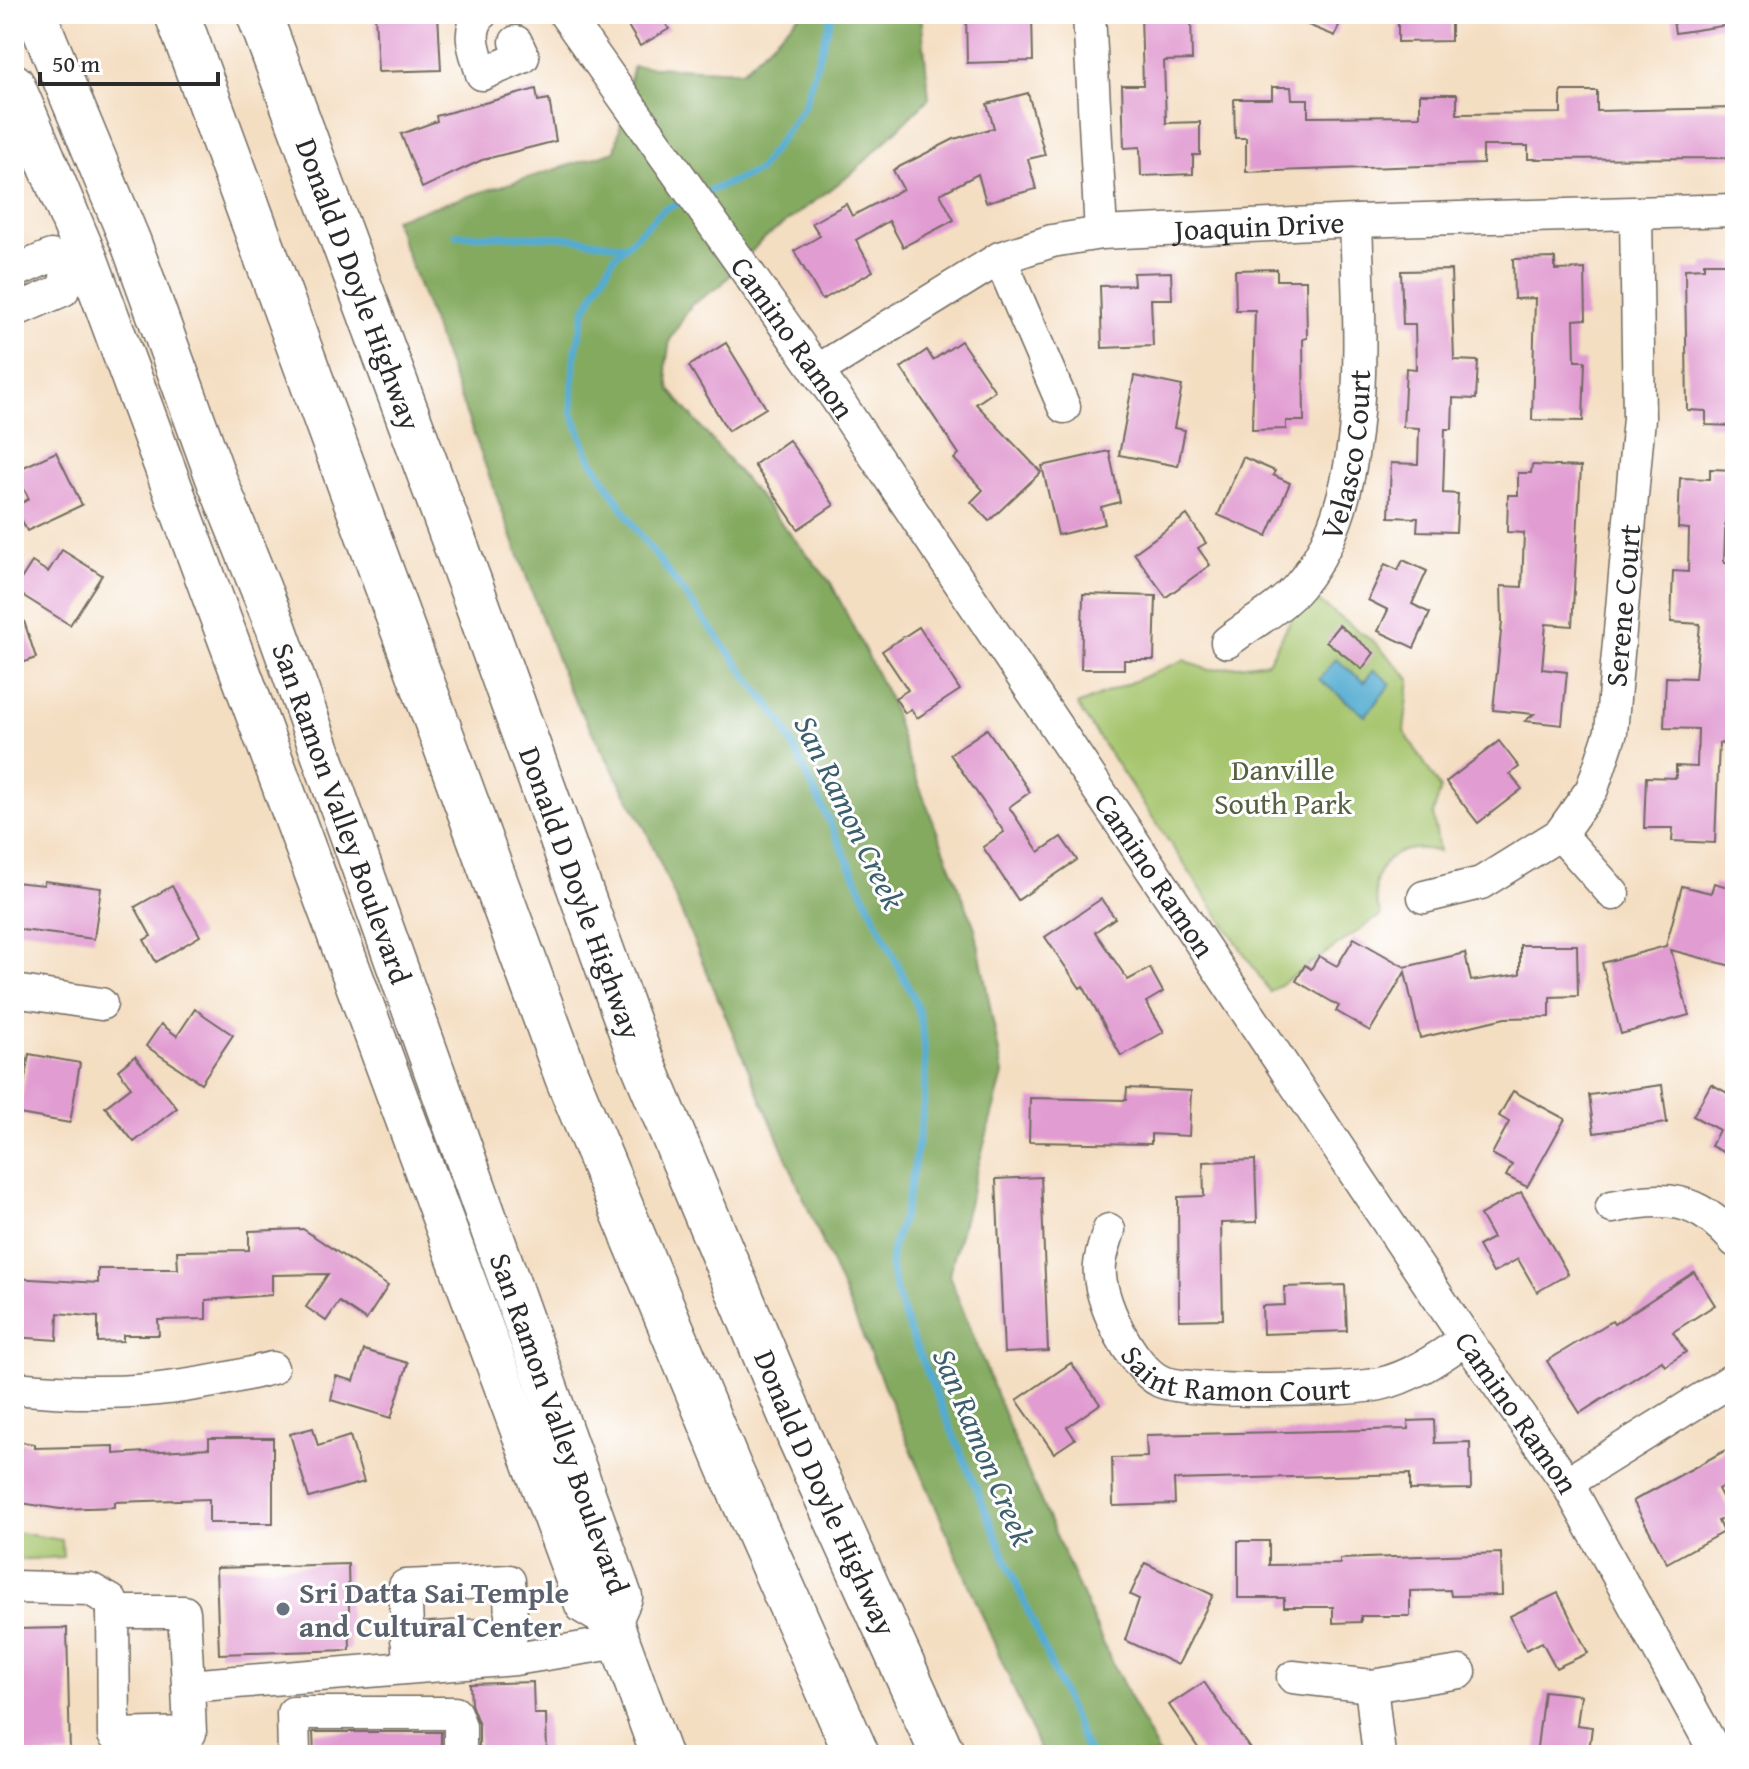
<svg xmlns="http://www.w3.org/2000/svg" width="1749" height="1769" font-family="'Gentium Book Plus',serif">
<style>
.green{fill:#a5c46c;stroke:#68784c;stroke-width:2}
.forest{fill:#84aa60;stroke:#586a46;stroke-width:2}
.water{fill:#53acd1;stroke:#3f6c7e;stroke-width:2}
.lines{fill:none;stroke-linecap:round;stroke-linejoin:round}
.stream{stroke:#53acd1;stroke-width:7}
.building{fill:#e19cd1}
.minor-casing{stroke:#716a60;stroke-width:35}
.major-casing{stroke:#716a60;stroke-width:43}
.highway-casing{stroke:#716a60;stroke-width:47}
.minor{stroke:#fff;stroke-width:32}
.major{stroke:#fff;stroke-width:40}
.highway{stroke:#fff;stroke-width:44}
.worship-dot{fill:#6b7280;stroke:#fff;stroke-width:3}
.labels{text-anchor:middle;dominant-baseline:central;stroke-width:6;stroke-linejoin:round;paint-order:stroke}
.street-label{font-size:30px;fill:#2b2b2b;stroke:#fff}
.park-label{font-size:30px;fill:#566142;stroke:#fff}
.worship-label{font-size:30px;font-weight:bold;fill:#5b616d;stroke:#fff;text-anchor:start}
.water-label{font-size:32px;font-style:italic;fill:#3b5f6d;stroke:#fff}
</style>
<rect width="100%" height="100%" fill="#fff"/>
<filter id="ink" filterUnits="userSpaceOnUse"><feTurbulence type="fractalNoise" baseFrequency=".0125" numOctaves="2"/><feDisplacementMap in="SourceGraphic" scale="16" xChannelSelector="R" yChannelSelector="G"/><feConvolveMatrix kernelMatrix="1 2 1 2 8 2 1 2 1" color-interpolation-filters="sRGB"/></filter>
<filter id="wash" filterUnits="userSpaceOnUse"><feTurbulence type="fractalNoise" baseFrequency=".006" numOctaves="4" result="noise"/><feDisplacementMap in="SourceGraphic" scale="32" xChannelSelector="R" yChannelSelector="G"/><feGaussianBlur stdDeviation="1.8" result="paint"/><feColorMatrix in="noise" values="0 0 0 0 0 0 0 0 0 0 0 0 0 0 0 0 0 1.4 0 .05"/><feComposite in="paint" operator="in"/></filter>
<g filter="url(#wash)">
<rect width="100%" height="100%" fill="#f4dec2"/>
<g class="green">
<path d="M1306,592L1375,643L1410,679L1404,731L1441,789L1433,813L1439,852C1394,838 1362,871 1381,915L1270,992L1077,705L1184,660L1208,670L1268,662Z"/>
<path d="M14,1532L62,1540L63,1557L14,1560Z"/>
</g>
<path class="forest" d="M801,14H921L929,98L855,171L761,241L721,285L691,305L670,340L666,366L670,390L831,583L890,700L905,750L975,928L1003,1074L949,1275L1018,1449L1107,1652L1159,1755H1042L646,830L567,686L394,219L615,151L633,66L742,71Z"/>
<path class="water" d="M1336,659L1364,682L1374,670L1391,684L1365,716L1319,679Z"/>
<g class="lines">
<g class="stream">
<path d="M702,194L758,171L804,106L832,14"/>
<path d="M687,200L664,209L614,257L585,310L574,359L572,411L588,454L638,532L781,721L915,1001C937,1062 919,1143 906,1206C902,1226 889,1245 891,1265C893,1287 903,1310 909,1330L1089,1755"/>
<path d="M456,235L563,237L625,246"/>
</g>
</g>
<g id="blocks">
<g class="building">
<path d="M375,14H438L441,70L378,72Z"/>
<path d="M621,14H660L669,29L640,46Z"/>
<path d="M966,14H1032L1033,61L967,63Z"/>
<path d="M1141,14H1191L1192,60L1164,61L1166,123L1200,122V155H1193V174L1141,176L1140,147L1124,148L1122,85H1143Z"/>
<path d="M1281,14H1343L1335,36Z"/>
<path d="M1398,14H1451V41L1398,42Z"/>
<path d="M1672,14H1728L1729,25L1675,33Z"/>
<path d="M1272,87H1291L1292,99H1308V117L1420,116V94H1457V114L1561,113V91H1597V111L1735,108V158L1528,159V146H1483V164L1246,172V138H1235L1234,99H1272Z"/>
<path d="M536,89L538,101L549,99L556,141L482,160L422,188L401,134L437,121L436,116Z"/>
<path d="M1028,93L1045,155L1028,159L1036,189L986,202L978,174L940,194L954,220L903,247L889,221L856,240L873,271L822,300L794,251L820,236L812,223L846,204L852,216L903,189L893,170L954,139L994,128L987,104Z"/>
<path d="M1555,258V270L1585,269L1586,319L1574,320L1575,361H1585L1583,421L1532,420L1535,298L1514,299L1513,259Z"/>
<path d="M1704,263H1735V426L1706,425V411L1687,410L1685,269L1704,268Z"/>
<path d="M1277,269V280H1306L1307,338L1303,339L1304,421H1286V429L1252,430L1255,310H1236L1235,270Z"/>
<path d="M1451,270L1454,360L1478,361L1476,399L1453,398L1452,429H1445L1443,493L1458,494L1456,532L1417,531L1418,518L1389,517L1391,463L1418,464L1419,428L1403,427L1406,368L1416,369L1415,324H1403L1401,271Z"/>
<path d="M1171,272L1172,299H1151L1153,346L1102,348L1100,286L1134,285L1133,273Z"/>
<path d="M961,341L995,391L976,404L1041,472L989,521L971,502L983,490L954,459L959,454L901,368L927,350L933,360Z"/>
<path d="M726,343L766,408L728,431L689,366Z"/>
<path d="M1134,376L1182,386L1174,428L1185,430L1178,466L1119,455Z"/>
<path d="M789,440L834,505L798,529L754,465Z"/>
<path d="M1109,451L1120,502L1101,507L1105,524L1058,535L1042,466Z"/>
<path d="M56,452L82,505L27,531L15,506L29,499L15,471Z"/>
<path d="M1243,457L1275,471L1273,475L1290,483L1267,536L1218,515Z"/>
<path d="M1532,465L1581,467L1572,626L1546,624L1542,669L1567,672L1562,725L1525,721L1534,714L1493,710L1502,622L1501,586L1522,587L1524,533L1507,532L1508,495H1518V473H1531Z"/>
<path d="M1710,469L1735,470V508H1726L1724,563H1735V744L1719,743L1715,843L1672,841L1673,828H1644L1646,777L1676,778V766L1697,767L1698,729L1664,728L1666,677L1695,678L1700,624L1671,622L1673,571L1688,572L1689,529L1678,528L1680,478L1710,479Z"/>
<path d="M1187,515L1206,543L1198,548L1210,565L1166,597L1134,553Z"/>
<path d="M62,550L102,575L70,625L14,590L32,562L48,572Z"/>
<path d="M1403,560L1427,571L1412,604L1430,613L1414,648L1378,631L1388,610L1368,600L1385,564L1398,570Z"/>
<path d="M1083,594L1156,596L1154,660H1124V669H1081Z"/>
<path d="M18,603L36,658L14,666V604Z"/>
<path d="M1339,625L1374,653L1362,669L1326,641Z"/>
<path d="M919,627L960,690L917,718L911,709L905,713L895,698L908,690L882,651Z"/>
<path d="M987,729L1030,792L1009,807L1039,852L1061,837L1077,860L1018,900L983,847L1004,832L950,754Z"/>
<path d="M1499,741L1519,767L1510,774L1522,789L1478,823L1446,782Z"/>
<path d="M44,881L101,888L94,939L14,929V882L44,885Z"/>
<path d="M1714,883L1735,889V967L1671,950L1689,1015L1621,1034L1602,963L1666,946L1682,886L1711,893Z"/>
<path d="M172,886L200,936L156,962L144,940L151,936L135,907Z"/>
<path d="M1101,899L1115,918L1095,932L1128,980L1150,968L1163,992L1146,1002L1164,1032L1121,1056L1083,986L1080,988L1045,937Z"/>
<path d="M1354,938L1405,967L1465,953L1471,981L1520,974V945H1577L1578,996L1550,997V1017L1505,1018L1420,1038L1405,972L1370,1031L1336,1011L1339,1006L1296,981L1305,965L1311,969L1319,956L1337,966Z"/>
<path d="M195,1009L233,1035L201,1083L146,1046L161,1024L177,1036Z"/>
<path d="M29,1054L80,1063L70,1123L19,1114Z"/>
<path d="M135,1056L177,1108L134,1142L105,1107L131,1087L118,1070Z"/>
<path d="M1711,1084L1735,1097V1158L1711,1146L1719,1130L1693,1116Z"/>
<path d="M1662,1085L1667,1123L1594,1133L1589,1095Z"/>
<path d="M1127,1088L1191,1091L1189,1136L1151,1134V1144L1029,1142L1030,1098L1126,1100Z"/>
<path d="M1513,1091L1565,1119L1527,1187L1506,1176L1512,1165L1492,1154L1509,1122L1499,1116Z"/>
<path d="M1255,1160L1257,1222L1221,1223L1223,1319L1179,1320L1178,1197L1204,1196L1203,1162Z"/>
<path d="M1041,1177L1048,1351L1004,1353L996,1179Z"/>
<path d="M1521,1192L1568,1274L1537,1292L1518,1259L1493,1273L1478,1246L1493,1238L1480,1215Z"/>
<path d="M303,1229L388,1286L366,1320L339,1302L326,1321L306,1307L328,1274L272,1275V1295L206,1300V1319L158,1320L159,1335H123V1341L98,1342V1317L58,1313L57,1340L14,1337V1278L98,1283V1269H178L177,1251L249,1250V1231Z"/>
<path d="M1694,1272L1715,1305L1673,1332L1686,1352L1665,1366L1662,1361L1580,1413L1547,1361L1612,1321L1614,1324Z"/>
<path d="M1345,1285L1347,1331L1263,1334L1262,1306L1285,1305L1284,1287Z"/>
<path d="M364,1350L408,1363L391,1418L331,1400L336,1376L354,1381Z"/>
<path d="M1071,1363L1100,1404L1067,1427L1075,1439L1054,1453L1017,1400Z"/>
<path d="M1434,1420L1435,1443L1470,1442L1471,1489L1410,1490V1474L1174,1480L1175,1504L1113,1506L1112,1458L1147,1457L1146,1435L1409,1429L1408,1421Z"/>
<path d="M313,1428L318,1446L350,1436L364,1482L309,1498L290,1434Z"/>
<path d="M209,1438H273V1523H209V1499L115,1502V1507L60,1509L14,1502V1441L35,1444V1448L114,1446V1454L209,1448Z"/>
<path d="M1735,1445V1480L1718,1489L1731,1514L1718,1521L1723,1532L1667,1563L1633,1501Z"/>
<path d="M1238,1541H1269V1565L1340,1564V1559L1501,1553L1502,1595L1451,1596L1450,1590L1410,1591V1616H1361V1622L1333,1623V1607H1284V1598H1238Z"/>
<path d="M1145,1563L1213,1595L1178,1665L1125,1640L1139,1599L1130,1595Z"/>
<path d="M348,1564L350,1650L219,1654L216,1568Z"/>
<path d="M1558,1593L1588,1653L1556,1668L1542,1642L1526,1650L1510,1616Z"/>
<path d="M67,1628L70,1755H14V1629Z"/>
<path d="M533,1682L534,1714H546L547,1755H479V1725L471,1704L470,1684Z"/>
<path d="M1204,1682L1254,1755H1203L1169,1705Z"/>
<path d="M1544,1691L1581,1695L1577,1725L1592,1727L1589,1751L1575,1749L1574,1755H1536Z"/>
<path d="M313,1732H441V1755H314Z"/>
</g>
</g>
</g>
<g filter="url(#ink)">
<use href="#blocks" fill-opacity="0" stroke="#716a60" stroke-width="2"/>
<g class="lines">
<defs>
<g id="minor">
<path d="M481,14C465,33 476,52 482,74L523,57L516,42"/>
<path id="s1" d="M565,14L837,399L1466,1339L1567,1483L1717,1755"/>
<path d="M1089,14L1101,233"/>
<path d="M1000,258L1064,407"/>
<path d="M14,272L51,256L69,267"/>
<path d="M14,311L63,290L69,267"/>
<path id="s2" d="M817,371L1000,258L1052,241L1101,233L1356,221L1735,210"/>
<path id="s3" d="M1227,642C1250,624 1281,608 1299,586C1375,497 1359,330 1356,221"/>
<path d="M1560,834L1613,894"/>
<path id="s4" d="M1424,897L1481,883L1560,834L1592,789L1611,732L1639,418L1636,214"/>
<path d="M14,991L101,1004"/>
<path d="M1612,1207C1666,1196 1697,1196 1735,1241"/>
<path id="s5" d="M1109,1230C1106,1241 1101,1253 1100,1265C1096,1296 1131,1367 1160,1381C1188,1394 1347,1391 1380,1384C1412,1377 1439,1357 1466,1339"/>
<path d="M14,1388C110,1397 178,1392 272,1368"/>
<path d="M1567,1483L1735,1378"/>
<path d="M14,1587L90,1589L111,1601L113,1612"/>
<path d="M407,1640L512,1633L509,1581L405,1586L409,1667"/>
<path d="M1293,1677L1371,1686L1460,1672"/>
<path d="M188,1686L184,1612H113L114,1735L190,1733L188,1686L515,1659L620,1642"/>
<path d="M1371,1686L1379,1755"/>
<path d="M294,1755L293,1713H455L460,1726V1755"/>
</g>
<g id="major">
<path id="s6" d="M36,14L131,243L216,478L276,627L622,1597L612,1620"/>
<path d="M14,84L88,260L585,1604L612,1620L661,1755"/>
</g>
<g id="highway">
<path d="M177,14L567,1077L729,1467L857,1755"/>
<path id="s7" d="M259,14L470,584L639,1054L799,1436L943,1755"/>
</g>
</defs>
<use href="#minor" class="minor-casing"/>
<use href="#major" class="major-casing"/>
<use href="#highway" class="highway-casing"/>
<use href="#minor" class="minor"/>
<use href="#major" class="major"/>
<use href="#highway" class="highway"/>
</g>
</g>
<circle class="worship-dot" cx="283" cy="1609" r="8"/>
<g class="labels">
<g class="street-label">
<text stroke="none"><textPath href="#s2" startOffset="478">Joaquin Drive</textPath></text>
<text stroke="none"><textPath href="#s7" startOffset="288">Donald D Doyle Highway</textPath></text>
<text stroke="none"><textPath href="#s1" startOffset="396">Camino Ramon</textPath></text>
<text stroke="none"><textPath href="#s3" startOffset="234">Velasco Court</textPath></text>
<text stroke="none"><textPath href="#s4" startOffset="394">Serene Court</textPath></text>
<text stroke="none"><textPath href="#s6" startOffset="856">San Ramon Valley Boulevard</textPath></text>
<text stroke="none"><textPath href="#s1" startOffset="1044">Camino Ramon</textPath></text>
<text stroke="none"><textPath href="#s7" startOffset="936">Donald D Doyle Highway</textPath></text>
<text stroke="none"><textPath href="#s5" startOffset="244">Saint Ramon Court</textPath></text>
<text stroke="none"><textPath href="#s1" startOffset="1692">Camino Ramon</textPath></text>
<text stroke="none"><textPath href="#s6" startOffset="1504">San Ramon Valley Boulevard</textPath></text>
<text stroke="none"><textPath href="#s7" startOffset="1584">Donald D Doyle Highway</textPath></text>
</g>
<g class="park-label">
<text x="1283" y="769">Danville<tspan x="1283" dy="34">South Park</tspan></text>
</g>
<g class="worship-label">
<text x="299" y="1592">Sri Datta Sai Temple<tspan x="299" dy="34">and Cultural Center</tspan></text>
</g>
<g class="water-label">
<text transform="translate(850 812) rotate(64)">San Ramon Creek</text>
<text transform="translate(984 1447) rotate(67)">San Ramon Creek</text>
</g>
</g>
<rect width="1749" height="1769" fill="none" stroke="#fff" stroke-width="48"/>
<path d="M40 72v12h178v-12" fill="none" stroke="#2b2b2b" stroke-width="4"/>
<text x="52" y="72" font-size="24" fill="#2b2b2b" stroke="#ffffff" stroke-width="6" paint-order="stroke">50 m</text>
</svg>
